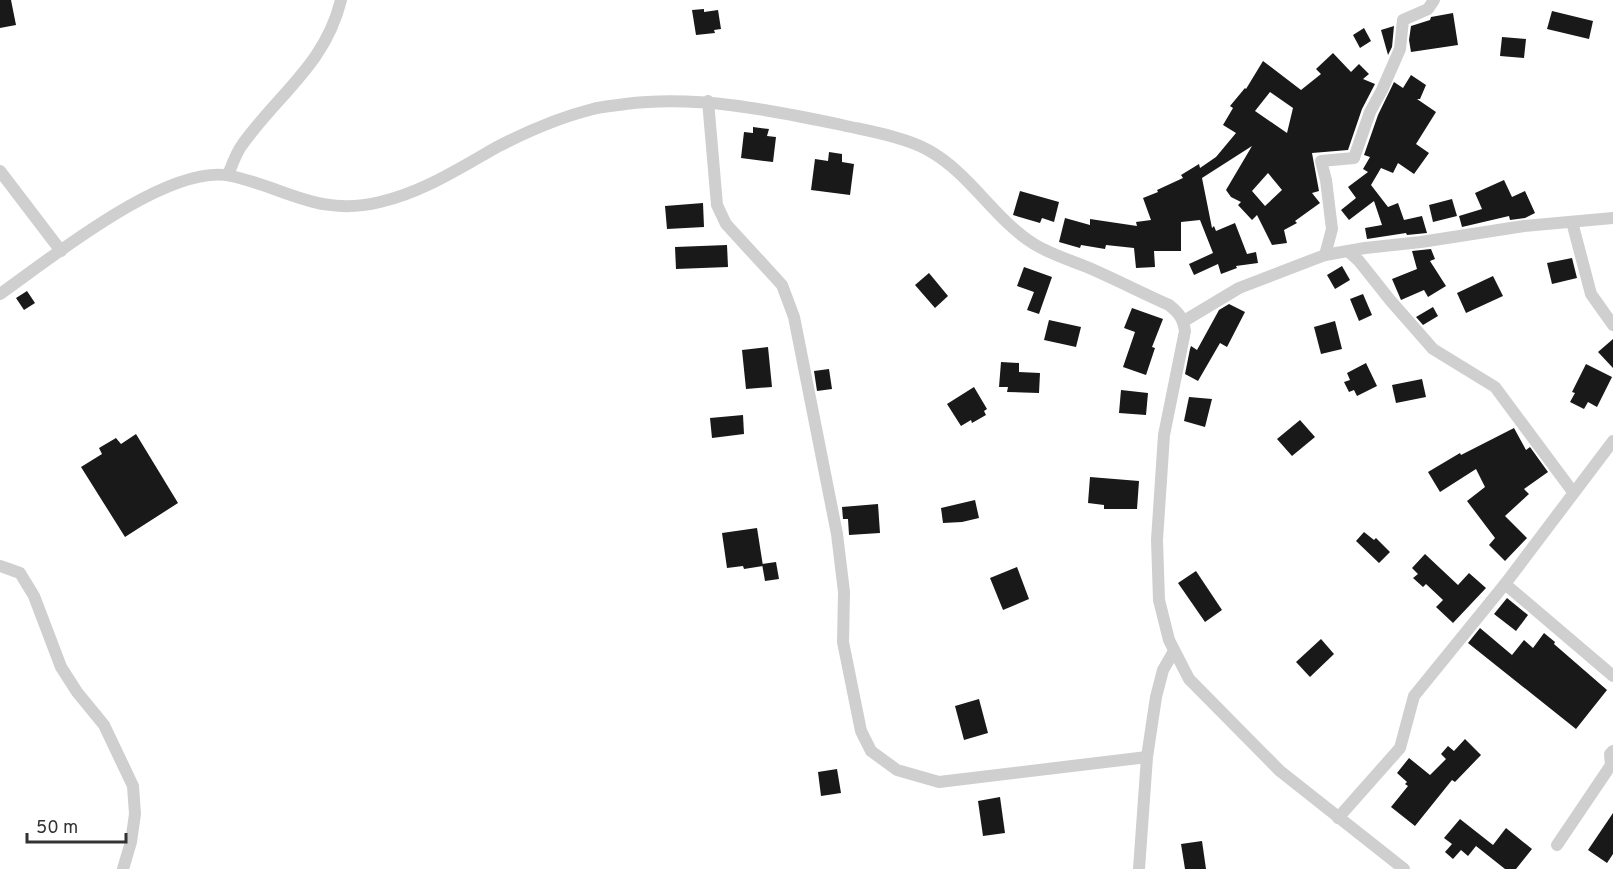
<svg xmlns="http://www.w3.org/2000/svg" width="1613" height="869" font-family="Overpass,sans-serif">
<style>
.building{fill:#191919;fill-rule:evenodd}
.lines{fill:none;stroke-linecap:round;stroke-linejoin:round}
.minor{stroke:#cfcfcf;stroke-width:12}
</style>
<rect width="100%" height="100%" fill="#fff"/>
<g class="building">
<path d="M0,0H11L16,25L0,28Z"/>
<path d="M704,9V12L718,10L721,29L714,30L715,33L696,35L692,10Z"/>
<path d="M1552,11L1593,21L1589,39L1547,29Z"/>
<path d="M1453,13L1458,45L1411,52L1409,40L1411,26L1430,20L1431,17Z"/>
<path d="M1394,26L1392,47L1388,55L1381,30Z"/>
<path d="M1364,28L1371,41L1360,48L1353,35Z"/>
<path d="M1502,37L1526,39L1524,58L1500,56Z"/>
<path d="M1333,53L1351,72L1359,64L1369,74L1363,79L1375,84L1362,109L1348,150L1312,153L1319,191L1312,193L1320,203L1295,221L1297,223L1284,230L1287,243L1272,245L1257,215L1252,220L1238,205L1241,202L1231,197L1226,190L1252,146L1202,178L1212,228L1214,226L1216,231L1235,223L1247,254L1256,252L1258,263L1236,266L1237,268L1221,274L1218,264L1194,275L1189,264L1213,253L1200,220L1181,222V251H1154L1155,267L1136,268L1134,248L1106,245L1105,249L1081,245L1080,248L1059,242L1065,218L1090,225V219L1137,226L1136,222L1151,220L1143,198L1158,192L1157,190L1183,178L1181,175L1199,164L1200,168L1216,157L1236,133L1223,125L1233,108L1230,106L1245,88L1246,89L1263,61L1301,90L1321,74L1316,69ZM1270,92L1293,108L1287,133L1255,111ZM1268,173L1282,190L1265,206L1252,191Z"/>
<path d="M1411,75L1426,85L1420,99H1417L1436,112L1416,144L1429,153L1414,174L1398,163L1393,173L1381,168L1371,185L1388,207L1398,203L1404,220L1422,216L1427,233L1407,235L1406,233L1367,239L1365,228L1382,225L1374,201L1349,220L1341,210L1356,198L1348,187L1368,172L1363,169L1370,157L1364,155L1378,115L1394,82L1403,88Z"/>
<path d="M753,127L769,129L767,136L776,137L773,162L741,158L744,132L753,133Z"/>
<path d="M829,152L842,154V162L854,164L850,195L811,190L815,159L828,161Z"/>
<path d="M1504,180L1512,197L1525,191L1535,213L1525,218L1510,220L1509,216L1462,227L1459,216L1482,209L1475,193Z"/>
<path d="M1020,191L1059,202L1054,222L1042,218L1040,223L1013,215Z"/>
<path d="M1452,199L1457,216L1433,222L1429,205Z"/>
<path d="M703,203L704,227L667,229L665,206Z"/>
<path d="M727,245L728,267L676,269L675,247Z"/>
<path d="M1431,249L1435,259L1430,261L1446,286L1428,297L1424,290L1401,300L1392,279L1417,269L1412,251Z"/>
<path d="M1572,258L1577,278L1552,284L1547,263Z"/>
<path d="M1342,266L1350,280L1335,289L1327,275Z"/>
<path d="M1024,267L1052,277L1039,314L1027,310L1034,292L1017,286Z"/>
<path d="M929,273L948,296L935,308L915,285Z"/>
<path d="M1493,276L1503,296L1466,313L1457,293Z"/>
<path d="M27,291L35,303L24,310L16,298Z"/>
<path d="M1363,294L1372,315L1359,321L1350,299Z"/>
<path d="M1229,304L1245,312L1227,347L1220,343L1198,381L1185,374L1190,349L1191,346L1197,350L1219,310Z"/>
<path d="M1433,307L1438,316L1423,325L1416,317Z"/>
<path d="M1132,308L1163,319L1152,347L1155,348L1146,375L1123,367L1135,332L1124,328Z"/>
<path d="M1049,320L1081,327L1076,347L1044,340Z"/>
<path d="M1335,321L1342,349L1321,354L1314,327Z"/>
<path d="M1613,339V368L1598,352Z"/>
<path d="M768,347L772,387L746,389L742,350Z"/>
<path d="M1001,362L1019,363V372L1040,373L1039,393L1007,392L1008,387H999Z"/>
<path d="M1366,363L1377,386L1357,396L1354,390L1349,392L1344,382L1350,380L1347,373Z"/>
<path d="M1586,364L1612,377L1597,407L1588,402L1584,409L1570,402L1575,393L1572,392Z"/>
<path d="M829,369L832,389L817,391L814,371Z"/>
<path d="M1422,379L1426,397L1396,403L1392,385Z"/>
<path d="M974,387L987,409L984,411L986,415L972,423L971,420L961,426L947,404Z"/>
<path d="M1121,390L1148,393L1146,415L1119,413Z"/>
<path d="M1189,397L1212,399L1205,427L1184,421Z"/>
<path d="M743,415L744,434L712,438L710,418Z"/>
<path d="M1300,420L1315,437L1292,456L1277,439Z"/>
<path d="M1514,428L1526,450L1530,447L1548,472L1524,489L1529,494L1505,516L1527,538L1505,561L1489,545L1495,538L1467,501L1485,487L1476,469L1440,492L1428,472L1460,453L1461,455Z"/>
<path d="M136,434L178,503L125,537L81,467L102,454L99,448L116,438L121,444Z"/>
<path d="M1090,477L1139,481L1137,509H1104V505L1088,503Z"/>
<path d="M975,500L979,518L962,522L943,523L941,508Z"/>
<path d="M878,504L880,533L849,535L848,519H843L842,507Z"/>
<path d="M757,528L763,566L744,569L743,566L727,568L722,533Z"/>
<path d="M1364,532L1374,540L1376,538L1390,552L1379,563L1356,541Z"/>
<path d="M1425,554L1458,585L1469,573L1486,588L1453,623L1436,607L1443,600L1426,584L1423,587L1413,578L1418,574L1412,568Z"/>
<path d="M776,562L779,579L765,581L762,564Z"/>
<path d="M1017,567L1029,599L1003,610L990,578Z"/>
<path d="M1196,571L1222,610L1205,622L1178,583Z"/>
<path d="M1507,598L1528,615L1516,631L1494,614Z"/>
<path d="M1480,628L1512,655L1524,640L1533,648L1544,633L1555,642L1554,644L1607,690L1576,729L1468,643Z"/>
<path d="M1321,639L1334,654L1310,677L1296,662Z"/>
<path d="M979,699L988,733L964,740L955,706Z"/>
<path d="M1465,739L1481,755L1455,782L1452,780L1415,826L1391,807L1408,786L1405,784L1407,782L1397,773L1409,758L1430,775L1446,759L1441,754L1448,746L1454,751Z"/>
<path d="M837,769L841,793L821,796L818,772Z"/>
<path d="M1000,797L1005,833L983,836L978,801Z"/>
<path d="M1613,813V854L1607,863L1588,850Z"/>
<path d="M1460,819L1493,845L1506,828L1532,849L1516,869H1505L1476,846L1468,856L1461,850L1453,859L1445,852L1452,844L1444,838Z"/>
<path d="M1202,841L1206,869H1185L1181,844Z"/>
</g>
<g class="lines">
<g class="minor">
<path d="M708,101L717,205L726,224L782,285L794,317L837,534L844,592L843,642L861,731L871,751L897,770L939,782L1147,757"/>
<path d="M0,171L61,251"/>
<path d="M228,175C232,165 236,153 242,145C278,94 325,65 341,0"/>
<path d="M1572,222L1591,294L1613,325"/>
<path d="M1348,251L1359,261L1390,300L1433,349L1495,387L1573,492"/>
<path d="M1325,255L1332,229L1326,180L1321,161L1354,158L1370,112L1382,90L1400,49L1403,20L1428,9L1434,0"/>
<path d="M0,294C50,259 169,162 231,176C287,188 318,217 380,202C423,192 460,168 497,147C526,132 561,117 593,109C603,106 614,106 625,104C698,95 770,110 842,125C868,131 905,137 928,150C970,173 994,219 1034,244C1050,254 1070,260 1087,267C1115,279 1142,293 1169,305C1179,313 1183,318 1185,331L1164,435L1157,540L1159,600L1169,640L1189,679L1280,771L1404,869"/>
<path d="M1184,321L1239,288L1325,255L1365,248L1421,242L1524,226L1613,218"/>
<path d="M0,566L20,573L34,596L61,667L77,692L104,725L133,786L135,814L131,842L123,869"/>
<path d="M1505,584L1613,676"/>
<path d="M1338,818L1400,748L1414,696L1505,584L1613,441"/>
<path d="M1557,845L1611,765L1610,754L1613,751"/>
<path d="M1139,869L1147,757L1156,697L1163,670L1174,651"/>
</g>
</g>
<path d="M27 833v9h99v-9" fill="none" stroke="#323232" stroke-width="3"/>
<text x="36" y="833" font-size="18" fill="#323232" stroke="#ffffff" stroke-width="4.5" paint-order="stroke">50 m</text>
</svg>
